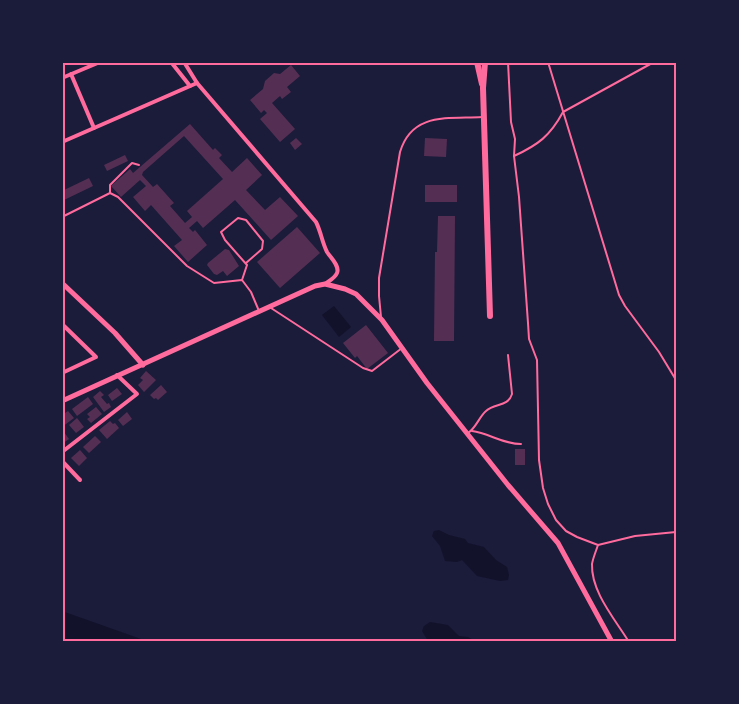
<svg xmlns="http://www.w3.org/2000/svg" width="739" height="704" font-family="Roboto,sans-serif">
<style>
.water{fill:#12122b}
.building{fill:#542f53;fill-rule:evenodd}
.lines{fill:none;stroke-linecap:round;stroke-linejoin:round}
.service{stroke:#ff6b9d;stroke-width:2}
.minor{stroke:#ff6b9d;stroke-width:4}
.tertiary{stroke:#ff6b9d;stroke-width:5}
.trunk{stroke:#ff6b9d;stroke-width:6}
.neatline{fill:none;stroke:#ff6b9d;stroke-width:2}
</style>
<rect width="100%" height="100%" fill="#1b1b3a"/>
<g class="water">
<path d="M334,306L351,327L339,337L322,315Z"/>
<path d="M439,530L449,535L465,539L468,543L484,547L496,560L507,567L509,575L508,580L500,581L477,576L462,560L457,562L445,561L440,546L432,536L434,531Z"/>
<path d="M62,611L141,639L152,641H63Z"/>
<path d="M430,622L448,625L459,636L468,637L475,641H428L422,631L424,626Z"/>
</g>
<g class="building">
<path d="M291,65L300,76L287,87L291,92L282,99L280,96L272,103L295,129L280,142L260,119L267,113L264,110L261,113L250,100L263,89L265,81L274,73L280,74Z"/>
<path d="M190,124L213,150L215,148L222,155L219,158L232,172L247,158L262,175L246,190L265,210L280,197L298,216L271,240L235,200L203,228L197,221L189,228L193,232L195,230L207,245L188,262L174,246L182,240L151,205L145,211L133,197L146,186L140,180L121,197L111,186L130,169L133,173ZM184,136L223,179L187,211L192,217L185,223L170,206L174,203L157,184L153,187L142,175L143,172Z"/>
<path d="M296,138L302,144L295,150L290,143Z"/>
<path d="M425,138L447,139L446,157L424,156Z"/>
<path d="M125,155L128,161L107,171L104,165Z"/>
<path d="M89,178L93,186L62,201V191Z"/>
<rect x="425" y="185" width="32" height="17"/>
<path d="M438,216H455L454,341H434L435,252H437Z"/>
<path d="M297,227L320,253L280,288L257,262Z"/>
<path d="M225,249L229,250L239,266L227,276L223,271L217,275L214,274L207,265L208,263Z"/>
<path d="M366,325L388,353L367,369L357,356L355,358L343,343Z"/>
<path d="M146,371L156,380L144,392L138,385L143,380L140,378Z"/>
<path d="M161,385L167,392L158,400L156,398L154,399L150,395Z"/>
<path d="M117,388L122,394L112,401L108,395Z"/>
<path d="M100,391L104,395L101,397L107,404L109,403L111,407L104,412L93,397Z"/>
<path d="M88,397L93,404L77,416L72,409Z"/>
<path d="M96,407L102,414L91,423L87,419L90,417L87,414Z"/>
<path d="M68,411L74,418L62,427V415Z"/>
<path d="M127,412L132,419L123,426L118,420Z"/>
<path d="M77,418L84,427L76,433L69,425Z"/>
<path d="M110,421L113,424L115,423L119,428L107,439L99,430Z"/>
<path d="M64,432L69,439L62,444V433Z"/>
<path d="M95,436L101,442L89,453L83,447Z"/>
<rect x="515" y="449" width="10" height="16"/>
<path d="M80,450L87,458L79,466L71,458Z"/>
</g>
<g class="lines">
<g class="service">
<path d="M508,62L511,122L515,139L514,156L519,197L528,323L529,339L537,360L539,460L543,488L548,504L556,520L566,531L577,537L598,545L635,536L676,532"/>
<path d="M548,62L619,295L625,306L659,352L676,380"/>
<path d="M514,156C538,145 550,136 563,112L654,62"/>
<path d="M110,193V185L132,163L139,165"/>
<path d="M62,217L110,193L118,197L187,266L214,283L242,280L251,292L259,311"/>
<path d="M242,280L247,265L225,240L221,232L238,218L246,220L263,241L262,249L246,263"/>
<path d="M271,308L363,368L372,371L402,348"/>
<path d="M381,317L379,296V278L400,152C412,112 448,119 482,117"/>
<path d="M472,431C489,433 502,444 521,444"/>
<path d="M468,433C476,428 479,417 486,411C495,403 508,407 512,394L508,355"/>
<path d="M598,545C596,551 593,558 592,564C591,592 615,619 629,642"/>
</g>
<g class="minor">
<path d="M171,62L190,86"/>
<path d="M184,62L197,83L316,222C321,232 322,242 327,252C331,258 340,266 337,273C335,278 329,281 325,284"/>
<path d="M71,74L94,128"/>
<path d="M62,78L100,62"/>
<path d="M62,142L197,83"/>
<path d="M62,324L96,357L62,373"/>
<path d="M62,452L137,394L117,375"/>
<path d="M62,461L80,480"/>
</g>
<g class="tertiary">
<path d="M62,283L115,333L143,365"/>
<path d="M62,401L315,286L325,284L345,289L356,294L382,320L427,383L508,485L558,543L612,642"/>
</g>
<g class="trunk">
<path d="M477,62L482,84"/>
<path d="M485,62L483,88L490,316"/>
</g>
</g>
<rect width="739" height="704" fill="none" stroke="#1b1b3a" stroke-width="128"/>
<rect x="64" y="64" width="611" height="576" class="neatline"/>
</svg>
